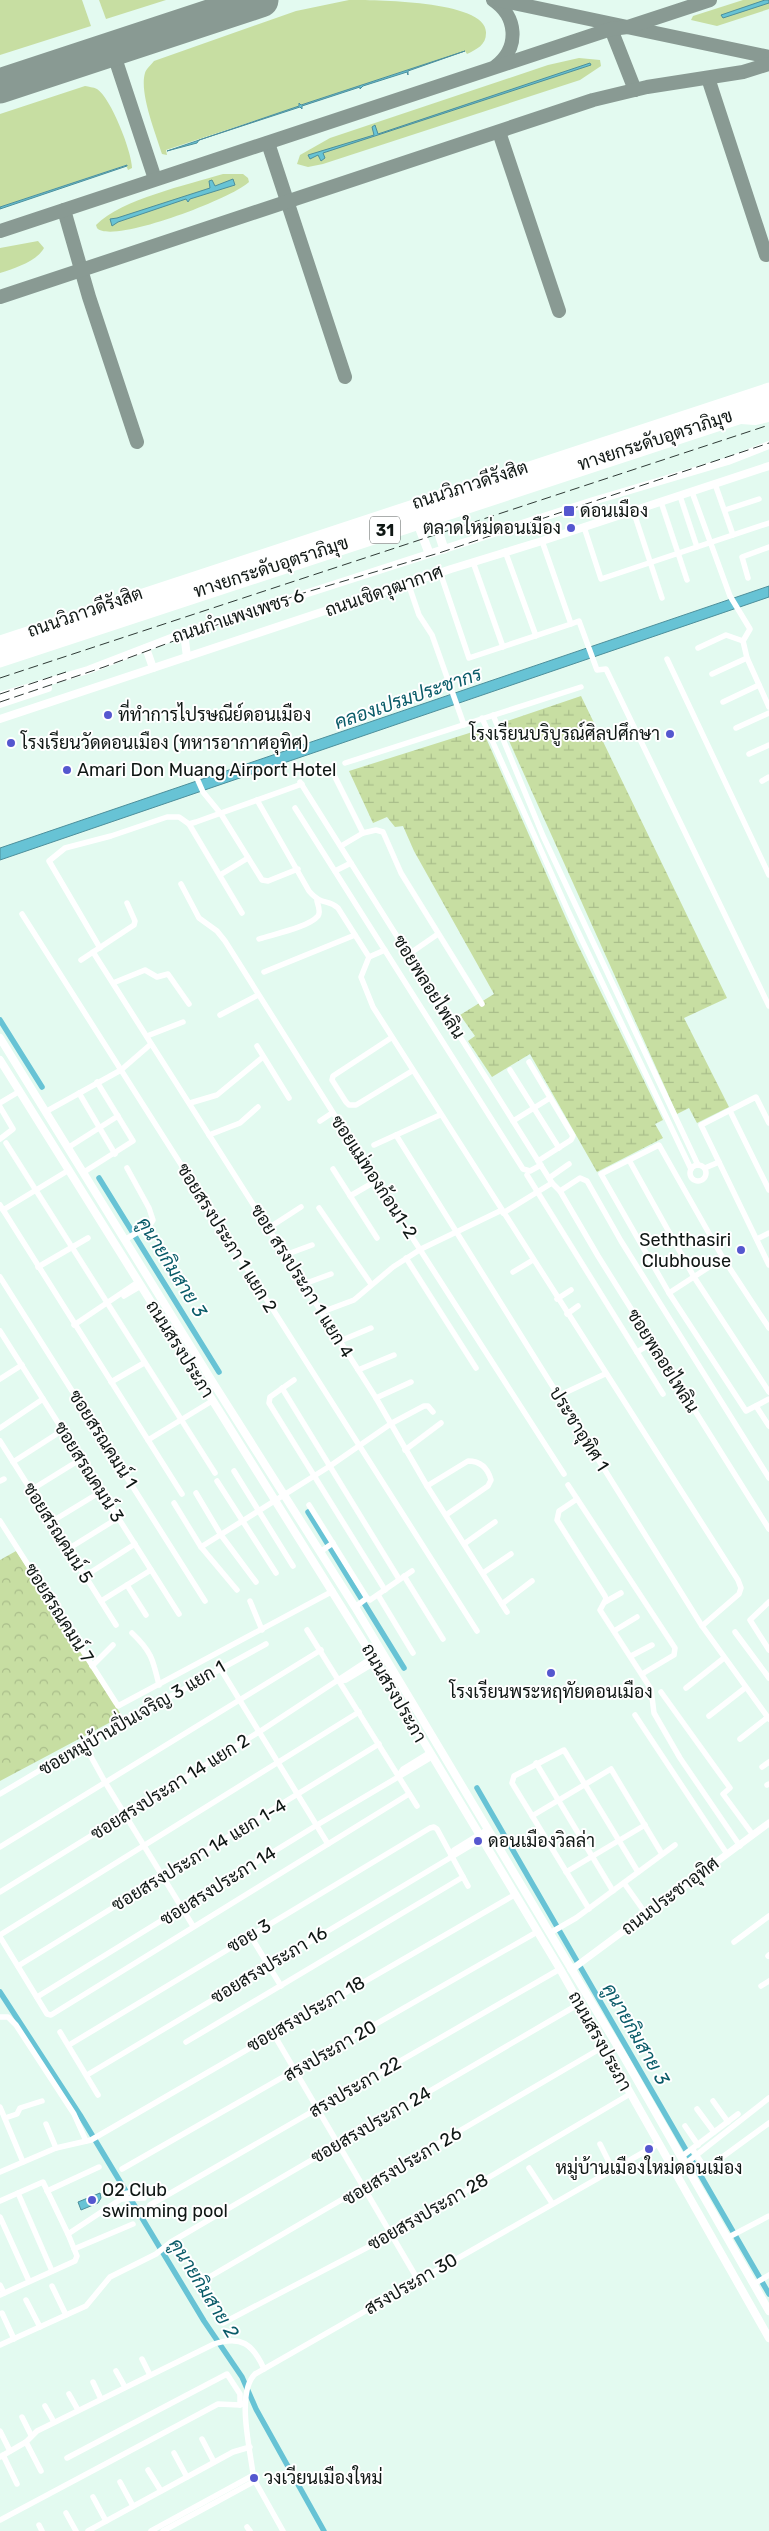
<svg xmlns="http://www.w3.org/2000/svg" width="769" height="2531" font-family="Rubik,Sarabun,sans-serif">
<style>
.grass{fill:#c7dea2}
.wetland{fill:url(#wetland-marsh)}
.park{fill:url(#park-crowns)}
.water{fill:#67c3d5;stroke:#4d8f9b}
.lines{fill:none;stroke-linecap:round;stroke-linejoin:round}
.canal{stroke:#67c3d5;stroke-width:5.5}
.taxiway{stroke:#899a93;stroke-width:14}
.runway{stroke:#899a93;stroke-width:35}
.minor{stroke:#fff;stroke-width:5.5}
.tertiary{stroke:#fff;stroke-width:7}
.secondary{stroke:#fff;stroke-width:8}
.trunk{stroke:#fff;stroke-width:9}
.motorway{stroke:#fff;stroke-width:10}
.rail{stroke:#2f3a36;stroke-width:1;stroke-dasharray:10 5;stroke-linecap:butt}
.poi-dot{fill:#5557cf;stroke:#fff;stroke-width:2}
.labels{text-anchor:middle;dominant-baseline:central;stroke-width:4;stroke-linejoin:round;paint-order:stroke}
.shield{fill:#fff;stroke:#575d5a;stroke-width:1}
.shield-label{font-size:16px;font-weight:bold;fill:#0f1714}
.street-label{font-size:18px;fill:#0f1714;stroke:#fff}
.poi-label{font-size:18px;fill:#0f1714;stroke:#fff;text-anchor:start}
.water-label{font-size:19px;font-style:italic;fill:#095b68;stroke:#fff}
</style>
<defs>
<pattern id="wetland-marsh" width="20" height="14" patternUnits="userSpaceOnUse" patternTransform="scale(1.25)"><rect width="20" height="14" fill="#c7dea2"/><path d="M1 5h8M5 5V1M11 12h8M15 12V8" fill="none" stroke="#aabe8b"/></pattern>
<pattern id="park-crowns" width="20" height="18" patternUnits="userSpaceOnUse" patternTransform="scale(1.25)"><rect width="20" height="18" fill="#c7dea2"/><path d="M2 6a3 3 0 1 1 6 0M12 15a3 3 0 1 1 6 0" fill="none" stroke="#aabe8b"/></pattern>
</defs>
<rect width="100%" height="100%" fill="#e3faf0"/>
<g class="grass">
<path d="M0,0H82L91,26L0,55Z"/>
<path d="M99,0H166L106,19Z"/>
<path d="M349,0C371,0 488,0 486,33C486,45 477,49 467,54L465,51L301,105L299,103V106L166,150L167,155L162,154C156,134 139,93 145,73C146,69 151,65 154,61L296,11Z"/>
<path d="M743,0H769V9L717,26L691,20L693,16Z"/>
<path d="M579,58L600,60L601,66L580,80L323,164L308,167L297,164L300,155L330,138L548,65Z"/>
<path d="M85,86C89,87 93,87 97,89C111,98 132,152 132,168L128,170L126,165L0,207V114Z"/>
<path d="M223,174H243L248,178L249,182C233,198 112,245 97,228L96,225C122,199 187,185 223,174Z"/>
<path d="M38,241L44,248C36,262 15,268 0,273V248Z"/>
</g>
<g class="wetland">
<path d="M581,696L727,998L684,1018L729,1107L697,1123L689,1108L677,1114L501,723Z"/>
<path d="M482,729L576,941L663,1120L655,1124L663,1138L597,1172L530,1054L492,1077L468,1041L475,1036L460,1015L494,994L414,851L403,826L395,827L387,817L373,823L349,771Z"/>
</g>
<path class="park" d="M16,1551L122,1716L0,1781V1560Z"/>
<g class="water">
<path d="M765,0H769V3L723,18L721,15Z"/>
<path d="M465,51L408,71V75L407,72L363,86L360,89V87L302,106V109L300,107L199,140L197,143L167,151L299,106V103L301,105Z"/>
<path d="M590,63L591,65L323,153L325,158L321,161L318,155L310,159L308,155L374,135L372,127L375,125L378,134Z"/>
<path d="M127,165V166L0,209V207Z"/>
<path d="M233,179L235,185L190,199L188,202L186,199L118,222L112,226L110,219L117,218L210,188L209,181L212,180L215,186Z"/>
<path d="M769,586V597L0,860V848Z"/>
<path d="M100,2193L101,2198L98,2203L81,2210L78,2202Z"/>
</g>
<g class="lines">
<g class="canal">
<path d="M0,1020L42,1087"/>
<path d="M99,1178L219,1372"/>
<path d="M308,1512L404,1668"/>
<path d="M477,1788L769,2294"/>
<path d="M0,1992L80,2115L204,2321L242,2377L256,2409L324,2531"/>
</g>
<g class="taxiway">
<path d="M493,0C517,16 520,47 496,66"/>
<path d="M499,0L769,57"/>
<path d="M611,29L635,90"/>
<path d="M112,49L155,179"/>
<path d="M708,78L766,255"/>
<path d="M0,88L39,73"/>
<path d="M499,132L559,311"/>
<path d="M268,143L345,377"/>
<path d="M64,210L89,297L137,442"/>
<path d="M0,231L611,29L628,27L710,0"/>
<path d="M0,297L593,100L647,87L743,72L769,64"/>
</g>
<path class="runway" d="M0,86L261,0"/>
<g class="minor">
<path d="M715,484L733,535"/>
<path d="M692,492L730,596L750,629L743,641L747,658L769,707"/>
<path d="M680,496L697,547"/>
<path d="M661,502L687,580"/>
<path d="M633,510L662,598"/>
<path d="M725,510L759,499"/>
<path d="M584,527L601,579L769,523"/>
<path d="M505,551L536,636"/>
<path d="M473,562L503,647"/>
<path d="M440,572L469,658L571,624L542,541"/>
<path d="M748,578L742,557L769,547"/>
<path d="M408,583L419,615L432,635L464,725"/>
<path d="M571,624L579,621L597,670L606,669L769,1006"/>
<path d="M698,648L726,635L743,641"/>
<path d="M667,659L769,875"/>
<path d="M712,674L747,658"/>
<path d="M723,702L759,685"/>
<path d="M493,715L543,836L698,1165"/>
<path d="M482,718L569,913L691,1169"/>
<path d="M736,728L769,713"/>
<path d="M749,754L769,745"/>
<path d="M345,763L581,687"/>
<path d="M334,775L363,833L376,830L383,832L401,873L482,1004"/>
<path d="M196,776L203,792L221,814L262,880L268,881L298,869"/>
<path d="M762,781L769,777"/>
<path d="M300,782L552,1183L560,1191L598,1256L769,1529"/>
<path d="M257,800L309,891C323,907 327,898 338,908L369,957L361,977L373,1007L738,1580L741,1588L739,1594L702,1626"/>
<path d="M295,808L523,1169L530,1171L541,1165"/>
<path d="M189,824L242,913"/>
<path d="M341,846L363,833"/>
<path d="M335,871L351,863"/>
<path d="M220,875L248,858"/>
<path d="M181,884L199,918L217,931L225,941L376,1181L564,1474"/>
<path d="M22,914L477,1631"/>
<path d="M259,939C274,934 309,927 318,916C321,912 318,905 317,901"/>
<path d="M100,948L49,861L65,848L111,836L167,817H179L189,824L196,822L302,784"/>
<path d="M93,952L376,1398L427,1486L507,1612"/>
<path d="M409,954L438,934"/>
<path d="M369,957L385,950"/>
<path d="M81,960L134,925L135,921L127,903"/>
<path d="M264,972L355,935"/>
<path d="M113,983L145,970L157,977L168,974L189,1004"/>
<path d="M220,1015L258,995"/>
<path d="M147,1036L183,1022"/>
<path d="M391,1038L333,1076L332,1080L346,1102L349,1105H356L412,1071"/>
<path d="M257,1046L289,1098"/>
<path d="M529,1062L573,1136L571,1140L538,1161"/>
<path d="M510,1070L559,1148"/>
<path d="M79,1093L115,1154"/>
<path d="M0,1103L20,1091"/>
<path d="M190,1103L217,1095L263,1057"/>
<path d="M0,1107L13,1129L0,1139"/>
<path d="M47,1111L121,1070L151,1044"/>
<path d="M730,1111L769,1190"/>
<path d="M320,1121L332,1113"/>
<path d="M513,1121L550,1098"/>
<path d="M769,1123L756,1097L701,1125L769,1265"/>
<path d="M209,1135L240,1123L258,1107"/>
<path d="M396,1135L702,1626L769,1719"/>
<path d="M6,1143L215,1473"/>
<path d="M374,1145L440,1115"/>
<path d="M69,1147L118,1116"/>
<path d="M629,1160L694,1277L769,1392"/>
<circle cx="698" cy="1173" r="8"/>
<path d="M705,1168L719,1162"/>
<path d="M333,1169L377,1238"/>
<path d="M84,1172L133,1141L97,1082"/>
<path d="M527,1175L663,1394"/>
<path d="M549,1178L569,1164"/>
<path d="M560,1191L580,1178L587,1181L621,1241L769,1478"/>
<path d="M350,1196L376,1181"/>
<path d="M0,1205L182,1494"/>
<path d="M319,1208L371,1284"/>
<path d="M3,1210L69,1170"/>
<path d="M503,1213L552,1183"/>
<path d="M267,1229L301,1207"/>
<path d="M126,1239L150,1225L153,1220L149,1208L127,1168"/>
<path d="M757,1239L769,1233"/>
<path d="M285,1255L312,1245"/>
<path d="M406,1258L476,1368"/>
<path d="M38,1267L88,1238"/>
<path d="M513,1272L533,1260"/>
<path d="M0,1277L205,1601"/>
<path d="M304,1284L331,1274"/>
<path d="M669,1293L723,1258"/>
<path d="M124,1296L141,1286"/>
<path d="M557,1299L571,1290"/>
<path d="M322,1312L354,1300L393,1267L421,1249L502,1210"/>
<path d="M567,1314L578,1306"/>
<path d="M74,1325L138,1282"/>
<path d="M769,1328L723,1258L659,1145L601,1174L669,1293L746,1411L769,1399"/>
<path d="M0,1331L179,1614"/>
<path d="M340,1341L371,1328"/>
<path d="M637,1352L652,1343"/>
<path d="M358,1370L394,1355"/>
<path d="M0,1379L22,1365"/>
<path d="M294,1380L270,1397L269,1403L385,1590"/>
<path d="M111,1382L144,1363"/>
<path d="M282,1388L399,1579"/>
<path d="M558,1396L605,1374"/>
<path d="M376,1398L411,1382"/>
<path d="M756,1406L769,1426"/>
<path d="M0,1428L43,1399"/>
<path d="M148,1440L212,1401"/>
<path d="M0,1441L116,1625"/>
<path d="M405,1450L441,1423"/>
<path d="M13,1462L63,1430"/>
<path d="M234,1471L293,1566"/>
<path d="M0,1481L4,1479"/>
<path d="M217,1481L276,1573"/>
<path d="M568,1485L675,1648L674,1655L642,1674"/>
<path d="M427,1486L468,1461C481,1461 488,1469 491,1480L488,1486L446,1515"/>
<path d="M31,1490L81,1459"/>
<path d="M196,1493L221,1535L256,1582"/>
<path d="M577,1499L559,1511L557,1520L605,1596L606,1599L600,1610L651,1689L654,1713L680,1758L740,1846"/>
<path d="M174,1503L201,1547L237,1590"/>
<path d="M309,1505L367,1598"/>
<path d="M0,1521L118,1706L333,1591"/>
<path d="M51,1522L102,1491"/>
<path d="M464,1544L495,1522"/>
<path d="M201,1547L330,1466L392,1423L424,1406H428L433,1412"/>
<path d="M68,1549L118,1518"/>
<path d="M320,1552L333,1543"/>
<path d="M483,1573L511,1554"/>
<path d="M85,1576L135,1544"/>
<path d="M404,1576L443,1639"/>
<path d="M127,1585L146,1615"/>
<path d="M378,1595L413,1653"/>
<path d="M101,1601L151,1570"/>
<path d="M250,1601L262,1630"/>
<path d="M605,1602L621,1593"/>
<path d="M769,1602L750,1620L769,1650"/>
<path d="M502,1604L532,1581"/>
<path d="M355,1607L367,1598L370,1600L412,1571"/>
<path d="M307,1630L417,1806"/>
<path d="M614,1631L637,1617"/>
<path d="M735,1632L769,1678"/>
<path d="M132,1633C151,1651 153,1659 159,1685"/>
<path d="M631,1656L652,1645"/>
<path d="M92,1666L113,1645"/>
<path d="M220,1668L328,1844"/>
<path d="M339,1681L346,1680L376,1662"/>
<path d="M686,1688L724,1658"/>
<path d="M661,1692L730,1788L723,1794L753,1835"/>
<path d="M635,1715L727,1854"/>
<path d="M709,1716L745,1688"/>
<path d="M740,1739L768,1717"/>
<path d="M84,1744L105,1782L193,1926"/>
<path d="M536,1763L613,1891"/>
<path d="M762,1767L769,1762"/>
<path d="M399,1775L403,1769L429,1753"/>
<path d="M767,1785L769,1784"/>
<path d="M0,1794L84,1744L266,1644"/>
<path d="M532,1816L611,1769L662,1854"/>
<path d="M0,1847L321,1650"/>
<path d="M451,1855L454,1850L488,1829"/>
<path d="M566,1872L645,1825"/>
<path d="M624,1883L646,1914"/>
<path d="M0,1892L259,1732L373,1657"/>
<path d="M589,1909L512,1783L514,1776L564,1750L638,1872"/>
<path d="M550,1933L576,1918L675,1845"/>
<path d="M0,1935L359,1712"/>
<path d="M250,1935L281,1986"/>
<path d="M0,1937L47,2014L51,2015L409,1794"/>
<path d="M734,1942L769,1916"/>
<path d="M768,1956L769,1955"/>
<path d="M18,1966L379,1744"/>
<path d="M761,1986L769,1981"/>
<path d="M37,1997L317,1825L432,1757"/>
<path d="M0,2017H8L16,2025L74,2114L86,2141"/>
<path d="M60,2032L98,2095"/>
<path d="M273,2033L418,2280"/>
<path d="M186,2042L463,1877"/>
<path d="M69,2045L430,1828L434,1827L437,1829L468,1886"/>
<path d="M87,2075L490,1834"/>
<path d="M713,2101L728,2122"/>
<path d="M0,2107L23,2162"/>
<path d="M697,2109L714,2132"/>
<path d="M5,2118L17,2114L20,2108L42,2101"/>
<path d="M46,2124L56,2148"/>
<path d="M685,2126L698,2145"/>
<path d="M600,2144L612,2168"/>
<path d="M693,2150L706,2169L769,2123"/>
<path d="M681,2157L738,2114"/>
<path d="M685,2164L769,2098"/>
<path d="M529,2168L552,2203"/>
<path d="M122,2169L537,1932"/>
<path d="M0,2172L56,2148L91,2140L516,1894"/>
<path d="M47,2191L99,2167"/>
<path d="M139,2191L123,2194L121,2199L144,2198"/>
<path d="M18,2193L52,2271"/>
<path d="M0,2201L43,2182L68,2234"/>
<path d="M150,2205L560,1969"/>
<path d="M0,2217L29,2281"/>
<path d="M727,2238L769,2216"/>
<path d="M74,2249L133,2224"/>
<path d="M199,2283L603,2047"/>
<path d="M754,2284L769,2275"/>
<path d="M0,2285L4,2293"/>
<path d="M52,2286L66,2315"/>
<path d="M0,2295L75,2261L77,2256L68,2234L121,2199"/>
<path d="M26,2300L40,2327"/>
<path d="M2,2313L14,2339"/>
<path d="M223,2323L393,2234L630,2094"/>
<path d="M0,2345L86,2306L110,2277L156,2254L171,2242L579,2004"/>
<path d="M142,2359L150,2375"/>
<path d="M116,2371L125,2387"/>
<path d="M93,2382L101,2399"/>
<path d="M69,2394L78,2410"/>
<path d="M45,2406L54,2422"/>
<path d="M22,2417L31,2435"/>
<path d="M0,2431L10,2451"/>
<path d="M202,2439L214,2462"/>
<path d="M26,2442L41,2471"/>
<path d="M174,2453L187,2477"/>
<path d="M3,2455L17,2484"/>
<path d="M0,2457L26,2442L37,2431L214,2344C241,2335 253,2344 264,2369"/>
<path d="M67,2458L227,2374L240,2394V2405"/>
<path d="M148,2470L161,2491"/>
<path d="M253,2474C250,2448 236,2393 255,2374L658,2144"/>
<path d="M255,2481L283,2531"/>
<path d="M120,2482L133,2506"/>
<path d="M93,2497L106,2521"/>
<path d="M66,2513L76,2531"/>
<path d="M0,2520L218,2404L240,2405L244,2403"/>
<path d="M39,2525L42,2531"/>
<path d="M247,2527L250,2531"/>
<path d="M88,2531L233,2452L250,2447"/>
<path d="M151,2531L250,2477"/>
<path d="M163,2531L255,2481L256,2475L250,2477L253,2481"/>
</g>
<path class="tertiary" d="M571,1970L769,1823"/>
<g class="secondary">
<path d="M741,420L755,421L769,418"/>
<path d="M184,633L187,657"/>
<path d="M146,648L153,668"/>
<path d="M0,696L88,670L184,633L593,501L728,461L769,445"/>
<path d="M0,704L48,688"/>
<path d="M0,719L451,569L542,541L769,466"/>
<path d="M0,1038L212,1381L355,1607L624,2057L769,2311"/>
<path d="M0,1060L376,1662L560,1969L769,2338"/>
</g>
<g class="trunk">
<path d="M434,519L444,549"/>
<path d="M418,524L429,553"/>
<path d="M0,640C256,555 512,470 769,387"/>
<path d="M0,663L769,410"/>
</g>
<g class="motorway">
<path d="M0,646L769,393"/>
<path d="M0,655L769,402"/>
</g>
<g class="rail">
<path d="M0,678L769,425"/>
<path d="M0,694L66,672"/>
<path d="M0,702L104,667L300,594L439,553L769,443"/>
</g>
</g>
<g class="poi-dot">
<rect x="563" y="505" width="12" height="12" rx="2.5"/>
<circle cx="571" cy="528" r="5"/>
<circle cx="108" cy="715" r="5"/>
<circle cx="670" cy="734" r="5"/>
<circle cx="11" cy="743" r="5"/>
<circle cx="67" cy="770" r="5"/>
<circle cx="741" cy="1250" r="5"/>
<circle cx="551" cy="1673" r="5"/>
<circle cx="478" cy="1841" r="5"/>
<circle cx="649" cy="2149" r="5"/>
<circle cx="92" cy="2200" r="5"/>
<circle cx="254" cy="2478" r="5"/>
</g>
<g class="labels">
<rect class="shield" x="370" y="516.5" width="30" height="27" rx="4"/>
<g class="shield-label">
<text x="385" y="530">31</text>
</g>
<g class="street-label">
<text transform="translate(655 440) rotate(-18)">ทางยกระดับอุตราภิมุข</text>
<text transform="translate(470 485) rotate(-18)">ถนนวิภาวดีรังสิต</text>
<text transform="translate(271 567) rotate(-18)">ทางยกระดับอุตราภิมุข</text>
<text transform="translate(384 591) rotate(-19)">ถนนเชิดวุฒากาศ</text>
<text transform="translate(85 612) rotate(-19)">ถนนวิภาวดีรังสิต</text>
<text transform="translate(238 616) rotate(-18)">ถนนกำแพงเพชร 6</text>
<text transform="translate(429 987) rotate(58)">ซอยพลอยไพลิน</text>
<text transform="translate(374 1177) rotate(57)">ซอยแม่ทองก้อน1-2</text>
<text transform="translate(227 1238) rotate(58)">ซอยสรงประภา 1 แยก 2</text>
<text transform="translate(302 1281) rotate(58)">ซอย สรงประภา 1 แยก 4</text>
<text transform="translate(180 1349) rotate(58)">ถนนสรงประภา</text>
<text transform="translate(663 1361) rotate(58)">ซอยพลอยไพลิน</text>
<text transform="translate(579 1429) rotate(58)">ประชาอุทิศ 1</text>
<text transform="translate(103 1439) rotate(58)">ซอยสรณคมน์ 1</text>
<text transform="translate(89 1472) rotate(58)">ซอยสรณคมน์ 3</text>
<text transform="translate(58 1533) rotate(58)">ซอยสรณคมน์ 5</text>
<text transform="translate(59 1613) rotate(58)">ซอยสรณคมน์ 7</text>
<text transform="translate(394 1693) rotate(60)">ถนนสรงประภา</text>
<text transform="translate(132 1718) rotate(-30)">ซอยหมู่บ้านปิ่นเจริญ 3 แยก 1</text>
<text transform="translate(170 1787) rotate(-32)">ซอยสรงประภา 14 แยก 2</text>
<text transform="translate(199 1855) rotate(-31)">ซอยสรงประภา 14 แยก 1-4</text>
<text transform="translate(218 1886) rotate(-32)">ซอยสรงประภา 14</text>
<text transform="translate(670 1896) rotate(-37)">ถนนประชาอุทิศ</text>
<text transform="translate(249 1936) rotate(-31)">ซอย 3</text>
<text transform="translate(269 1965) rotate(-31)">ซอยสรงประภา 16</text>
<text transform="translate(306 2014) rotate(-30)">ซอยสรงประภา 18</text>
<text transform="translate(600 2041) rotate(61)">ถนนสรงประภา</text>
<text transform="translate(330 2051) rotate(-30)">สรงประภา 20</text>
<text transform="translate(355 2087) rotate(-30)">สรงประภา 22</text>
<text transform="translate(371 2125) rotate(-30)">ซอยสรงประภา 24</text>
<text transform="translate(402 2166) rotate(-31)">ซอยสรงประภา 26</text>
<text transform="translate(428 2212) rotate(-30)">ซอยสรงประภา 28</text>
<text transform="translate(411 2284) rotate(-30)">สรงประภา 30</text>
</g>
<g class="poi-label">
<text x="580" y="511">ดอนเมือง</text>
<text x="561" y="528" text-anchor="end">ตลาดใหม่ดอนเมือง</text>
<text x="118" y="715">ที่ทำการไปรษณีย์ดอนเมือง</text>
<text x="660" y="734" text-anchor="end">โรงเรียนบริบูรณ์ศิลปศึกษา</text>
<text x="21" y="743">โรงเรียนวัดดอนเมือง (ทหารอากาศอุทิศ)</text>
<text x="77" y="770">Amari Don Muang Airport Hotel</text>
<text x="731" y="1240" text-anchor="end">Seththasiri<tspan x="731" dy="21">Clubhouse</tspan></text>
<text x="551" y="1692" text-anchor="middle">โรงเรียนพระหฤทัยดอนเมือง</text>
<text x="488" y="1841">ดอนเมืองวิลล่า</text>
<text x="649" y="2168" text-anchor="middle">หมู่บ้านเมืองใหม่ดอนเมือง</text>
<text x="102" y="2190">O2 Club<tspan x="102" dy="21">swimming pool</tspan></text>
<text x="264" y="2478">วงเวียนเมืองใหม่</text>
</g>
<g class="water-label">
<text transform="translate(408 698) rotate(-19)">คลองเปรมประชากร</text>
<text transform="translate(172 1267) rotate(58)">คูนายกิมสาย 3</text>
<text transform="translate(636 2034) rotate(60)">คูนายกิมสาย 3</text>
<text transform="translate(204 2288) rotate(58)">คูนายกิมสาย 2</text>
</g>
</g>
</svg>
